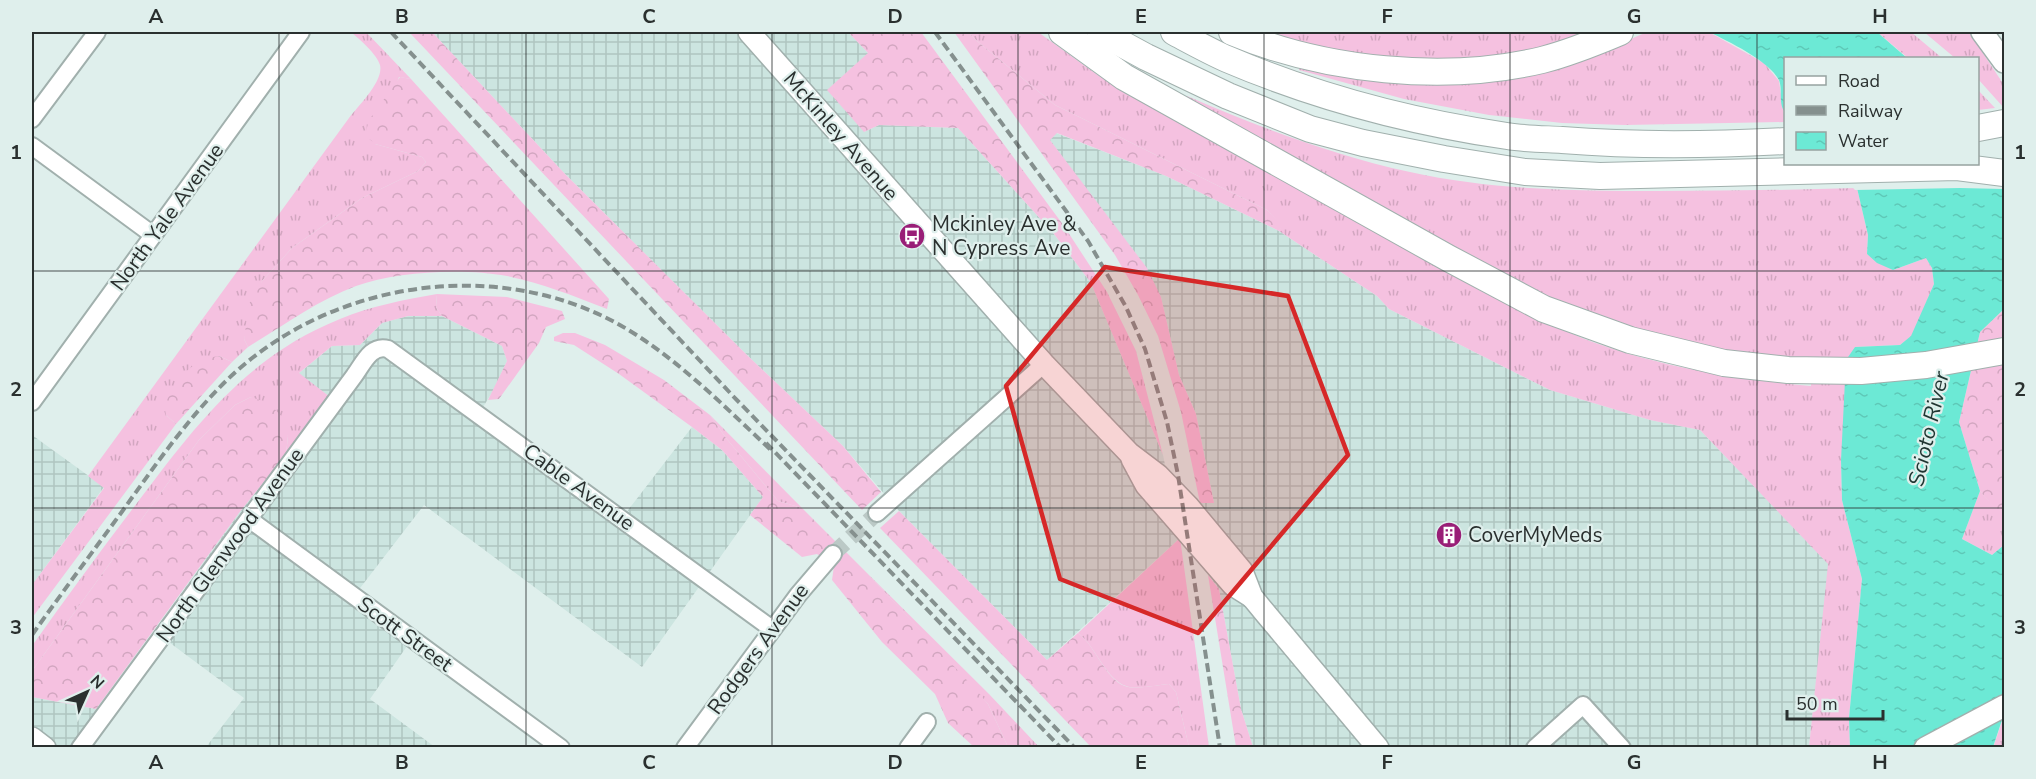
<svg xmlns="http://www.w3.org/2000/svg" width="2036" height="779" font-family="'Nunito Sans',sans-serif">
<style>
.industrial{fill:url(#industrial-grid)}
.grass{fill:url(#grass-tufts)}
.forest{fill:url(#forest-crowns)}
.water{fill:url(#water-ripples)}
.pier{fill:#dfefec}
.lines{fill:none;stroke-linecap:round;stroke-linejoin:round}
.minor-tunnel{stroke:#bbc9c6;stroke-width:16;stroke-dasharray:16 8;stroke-linecap:butt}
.minor-casing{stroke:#a1b0ad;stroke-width:20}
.major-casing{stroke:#a1b0ad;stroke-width:24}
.highway-casing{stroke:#a1b0ad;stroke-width:28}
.minor{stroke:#fff;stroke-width:16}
.major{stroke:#fff;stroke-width:21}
.highway{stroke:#fff;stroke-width:26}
.rail{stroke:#85908e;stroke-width:4;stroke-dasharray:9 4.5;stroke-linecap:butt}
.marked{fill:#d62828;fill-opacity:0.2;stroke:#d62828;stroke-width:4.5;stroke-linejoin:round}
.grid{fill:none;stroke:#2a302f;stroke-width:1.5;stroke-opacity:0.55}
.labels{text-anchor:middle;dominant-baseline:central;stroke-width:4.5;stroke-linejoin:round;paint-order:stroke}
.street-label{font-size:21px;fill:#2a302f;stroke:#dfefec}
.poi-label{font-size:21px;fill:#2a302f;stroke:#dfefec;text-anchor:start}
.water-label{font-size:22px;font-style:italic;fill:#1f3531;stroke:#dfefec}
.neatline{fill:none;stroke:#2a302f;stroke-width:2}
.grid-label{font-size:20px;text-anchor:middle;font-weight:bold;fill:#2a302f}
</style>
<defs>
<pattern id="industrial-grid" width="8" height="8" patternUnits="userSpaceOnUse" patternTransform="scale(1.5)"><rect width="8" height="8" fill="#cce5e0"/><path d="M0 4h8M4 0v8" fill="none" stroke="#afc5c0"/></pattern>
<pattern id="grass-tufts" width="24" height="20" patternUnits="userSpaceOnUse" patternTransform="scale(1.5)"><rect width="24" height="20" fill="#f5c1e0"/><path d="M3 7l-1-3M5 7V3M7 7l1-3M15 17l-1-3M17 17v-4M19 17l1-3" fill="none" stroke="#d2a6c0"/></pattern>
<pattern id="forest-crowns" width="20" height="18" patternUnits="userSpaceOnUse" patternTransform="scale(1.5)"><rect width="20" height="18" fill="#f5c1e0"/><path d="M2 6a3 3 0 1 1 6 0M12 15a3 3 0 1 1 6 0" fill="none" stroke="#d2a6c0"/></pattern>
<pattern id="water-ripples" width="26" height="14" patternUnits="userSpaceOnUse" patternTransform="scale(1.5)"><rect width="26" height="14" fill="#6ce9d5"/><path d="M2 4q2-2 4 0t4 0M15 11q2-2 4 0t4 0" fill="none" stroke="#5ec8b7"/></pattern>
</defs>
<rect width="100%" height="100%" fill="#dfefec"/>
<g class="industrial">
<path d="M432,32H848L868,53L864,132L879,125L958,128L1054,234L1091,283L1163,455L1180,538L1047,660L899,511L843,446L749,357L566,175Z"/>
<path d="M1056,133L1166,176L1279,231L1377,296L1389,309L1550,390L1650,420L1700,430L1829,564L1809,747H1253L1241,709L1219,589L1208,575L1200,503H1214L1196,414L1179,375L1161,297L1050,140Z"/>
<path d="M408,316H442L502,346L507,361L493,391L478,415L622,518L692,427L722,450L763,497L642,667L424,505L354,596L412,639L370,699L435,747H206L244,698L154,631L239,513L330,397L298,374L332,346L360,345L382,323Z"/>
<path d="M32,435L104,487L32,585Z"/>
<path d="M32,697L96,709L77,747H32Z"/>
</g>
<g class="grass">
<path d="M351,32H366L411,79L399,77L375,144L422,157L426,162L418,171L362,198L292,248L262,281L244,339L248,347L232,362L219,356L166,415L176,424L32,618V585L104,488L88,476L349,118C358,106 384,81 380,65C377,54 359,39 351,32Z"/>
<path d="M968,32H1038L1099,76L1481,291C1514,307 1547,324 1582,338C1655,366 1733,379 1811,386L1809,361L1767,359L1652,337L1531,291L1184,101L1187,96C1259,127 1332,155 1410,172C1491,190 1575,191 1658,191C1724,191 1791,190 1857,188L1868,235L1867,254L1893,270L1926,258L1932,268L1934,284L1912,336L1900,345L1855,347L1841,460L1842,500L1862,579L1849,718L1850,747H1809L1828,564L1700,430L1650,420L1550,390L1389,309L1377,296L1279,231L1282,225L1267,210L1055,105L977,41Z"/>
<path d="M1263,32H1586L1545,48L1498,57L1457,61L1363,55L1320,47Z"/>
<path d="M1647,32H1709L1764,63L1779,81L1785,122L1625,125L1562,123L1489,115L1404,99L1299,70L1301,65L1596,54Z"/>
<path d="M1877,32H1911L1942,58H1908Z"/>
<path d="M1924,32H1969L2004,85V108L1978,79V58H1955Z"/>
<path d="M1978,90L1995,108L1978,110Z"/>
<path d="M1064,226L1107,292L1136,351L1163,455L1091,283L1054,234Z"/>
<path d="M437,294L436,307L442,316H408L382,323L360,345L332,346L299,373L330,397L286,454L288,436L251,397L235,405L199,440L32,671V646C66,598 101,550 137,503C195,426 247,356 340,319C370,306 404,300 437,294Z"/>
<path d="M710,415L802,508L778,501L726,438Z"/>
<path d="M1980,491L1996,509L2004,512V545L1992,555L1962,539Z"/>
<path d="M1180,538L1209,747H1189L1176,692L1169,684C1158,685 1135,690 1126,686C1105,679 1096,646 1078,633Z"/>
<path d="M867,573L989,694L1039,747H1008L988,704Z"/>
<path d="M2004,717V747L1993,748L2003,718Z"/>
</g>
<g class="forest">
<path d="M409,32H432L566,175L749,357L843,446L881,492L862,510Z"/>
<path d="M848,32H921L1064,226L1054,234L958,128L879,125L864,132L827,90L868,53Z"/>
<path d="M954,32H968L977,41L1055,105L1267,210L1283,225L1279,231L1166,176L1057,133L1050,140L1147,268L1161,297L1179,375L1196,414L1214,503H1200L1181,412L1158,336L1138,295L1115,255Z"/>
<path d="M400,77L411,79L609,299L607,309C574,296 541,283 507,276C464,268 397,271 356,286C318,300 283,326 248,347L244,339L249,304L262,281L292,248L362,198L418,171L426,162L422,157L375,144L365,135L369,120Z"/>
<path d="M437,294L507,297L562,311L565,319L546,327L539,343L499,399L488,400L507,361L502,346L442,316L436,307Z"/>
<path d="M2003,310L2004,312V512L1996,510L1980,491L1959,422L1980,332Z"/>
<path d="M563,333H575L605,345L664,380L710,415L726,438L778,501L802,508L867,573L977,691L988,704L1008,747H974L948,723L935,694L882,642L832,580L834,566L817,554L802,557L750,515L763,497L722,450L692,427L619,374L574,345L554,341V337Z"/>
<path d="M219,356L232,362L176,424L166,415L164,404L182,375L201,359Z"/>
<path d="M251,397L270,404L282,417L288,436L286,454L239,513L96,709L32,697V671L199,440L235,405Z"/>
<path d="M899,511L1047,660L1078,633C1096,646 1105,679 1125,686C1134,690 1158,685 1169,684L1176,692L1189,747H1091L880,528Z"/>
<path d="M1208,575L1219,589L1241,709L1253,747H1236Z"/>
</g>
<g class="water">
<path d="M1709,32H1877L1907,58H1786L1785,112C1778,104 1783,90 1779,80C1769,61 1728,41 1709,32Z"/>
<path d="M2004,182V311L2003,310L1980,332L1959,422L1980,491L1962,539L1992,555L2004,545V714L1993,747H1850L1849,718L1862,579L1842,500L1841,460L1846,360L1855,347L1900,345L1911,336L1934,284L1932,268L1926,258L1893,270L1877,263L1867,254L1868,235L1857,188Z"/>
</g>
<path class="pier" d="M1978,125L1995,150L2004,173V189L1960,188L1855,190L1832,166L1978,164Z"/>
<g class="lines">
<path class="minor-tunnel" d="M833,554L877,513"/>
<defs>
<g id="minor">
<path d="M32,119L97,32"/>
<path d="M32,146L153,235"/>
<path d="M32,402L301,32"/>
<path d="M877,513L1044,364"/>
<path d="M249,519L561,748"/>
<path d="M80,748L354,376C363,364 371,344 388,349L772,629"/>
<path d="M685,748L798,595L833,554"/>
<path d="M908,748L927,722"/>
<path d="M1535,748L1583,705L1622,748"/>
</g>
<g id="major">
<path d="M749,32L1044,364L1129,453L1158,475L1188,506L1242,571L1252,597L1266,614L1378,748"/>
<path d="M1982,32L2004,62"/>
<path d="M1132,459L1146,485L1233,585L1252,597"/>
<path d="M32,738L45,748"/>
<path d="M1925,748L2004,706"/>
</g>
<g id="highway">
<path d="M1062,32L1124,77L1448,258L1544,309L1630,340L1724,363L1788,370L1861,371L1926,365L2004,351"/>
<path d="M1100,32L1146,57L1228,96L1310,129L1363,143L1444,159L1525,172L1600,176L1957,167L2004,173"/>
<path d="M1174,32C1191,41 1209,51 1227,59C1316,97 1411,122 1507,136C1525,139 1544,139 1562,140C1636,146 1711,145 1786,141"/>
<path d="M1232,32C1324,71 1445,83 1542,60C1569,53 1594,43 1620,32"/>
<path d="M1978,128L2004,123"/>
</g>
</defs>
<use href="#minor" class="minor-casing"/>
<use href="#major" class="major-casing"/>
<use href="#highway" class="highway-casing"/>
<use href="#minor" class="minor"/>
<use href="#major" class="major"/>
<use href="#highway" class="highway"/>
<g class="rail">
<path d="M391,32L733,396L1075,748"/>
<path d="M935,32L1088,241L1126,307L1145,349L1167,422L1178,475L1220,748"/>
<path d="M766,443L1061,748"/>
<path d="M32,635C61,594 91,554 121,513C154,467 187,419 227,380C334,276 512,253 638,336C687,368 728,410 771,450"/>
</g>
</g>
<path class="marked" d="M1105,267L1288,296L1348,455L1198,633L1060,579L1006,386Z"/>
<path class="grid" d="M279,32V748M526,32V748M772,32V748M1018,32V748M1264,32V748M1510,32V748M1757,32V748M32,271H2004M32,508H2004"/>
<defs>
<symbol id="bus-disc" viewBox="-11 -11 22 22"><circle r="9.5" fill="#991e77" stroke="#dfefec"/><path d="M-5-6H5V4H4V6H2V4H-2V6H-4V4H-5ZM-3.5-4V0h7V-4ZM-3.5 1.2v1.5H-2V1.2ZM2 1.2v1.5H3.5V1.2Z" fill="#fff"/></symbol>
<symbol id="building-disc" viewBox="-11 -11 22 22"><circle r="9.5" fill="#991e77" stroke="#dfefec"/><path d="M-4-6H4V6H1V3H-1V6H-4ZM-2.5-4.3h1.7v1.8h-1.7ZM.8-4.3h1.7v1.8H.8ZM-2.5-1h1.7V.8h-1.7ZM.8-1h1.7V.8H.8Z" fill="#fff"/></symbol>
</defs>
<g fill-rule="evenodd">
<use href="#bus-disc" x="897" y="221" width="30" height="30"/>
<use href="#building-disc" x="1434" y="520" width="30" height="30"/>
</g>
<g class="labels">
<g class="street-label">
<text transform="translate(841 136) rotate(49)">McKinley Avenue</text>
<text transform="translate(167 217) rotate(-54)">North Yale Avenue</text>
<text transform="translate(579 487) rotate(36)">Cable Avenue</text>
<text transform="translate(230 545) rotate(-54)">North Glenwood Avenue</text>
<text transform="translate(405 634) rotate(36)">Scott Street</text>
<text transform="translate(758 649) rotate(-54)">Rodgers Avenue</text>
</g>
<g class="poi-label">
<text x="932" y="224">Mckinley Ave &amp;<tspan x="932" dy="24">N Cypress Ave</tspan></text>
<text x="1468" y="535">CoverMyMeds</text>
</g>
<g class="water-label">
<text transform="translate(1929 429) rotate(-77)">Scioto River</text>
</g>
</g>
<rect width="2036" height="779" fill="none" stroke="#dfefec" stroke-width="66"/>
<rect x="1784" y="57" width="195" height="108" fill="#dfefec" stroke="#97a3a0" stroke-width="1.5"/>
<rect x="1796" y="76" width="30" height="9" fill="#ffffff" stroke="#97a3a0" stroke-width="1.5"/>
<text x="1838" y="87" font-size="18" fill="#2a302f">Road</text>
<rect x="1796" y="106" width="30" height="9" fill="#85908e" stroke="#97a3a0" stroke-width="1.5"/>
<text x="1838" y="117" font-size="18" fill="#2a302f">Railway</text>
<rect x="1796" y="132" width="30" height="18" fill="url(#water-ripples)" stroke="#97a3a0" stroke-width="1.5"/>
<text x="1838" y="147" font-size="18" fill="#2a302f">Water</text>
<g transform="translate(87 692) rotate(45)" stroke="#dfefec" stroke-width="4.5" paint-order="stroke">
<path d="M0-4.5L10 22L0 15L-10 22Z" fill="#2a302f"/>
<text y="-9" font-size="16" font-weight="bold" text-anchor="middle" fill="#2a302f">N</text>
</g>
<path d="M1787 710v9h96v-9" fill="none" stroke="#2a302f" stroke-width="3"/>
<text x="1796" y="710" font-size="18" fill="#2a302f" stroke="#dfefec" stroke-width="4.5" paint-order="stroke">50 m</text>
<rect x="33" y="33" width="1970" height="713" class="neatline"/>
<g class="grid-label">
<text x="156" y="23">A</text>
<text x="402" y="23">B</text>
<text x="649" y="23">C</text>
<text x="895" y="23">D</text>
<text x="1141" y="23">E</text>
<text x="1387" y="23">F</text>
<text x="1634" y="23">G</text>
<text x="1880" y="23">H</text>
<text x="16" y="159">1</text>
<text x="2020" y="159">1</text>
<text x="16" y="396">2</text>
<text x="2020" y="396">2</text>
<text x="16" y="634">3</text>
<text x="2020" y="634">3</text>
<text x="156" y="769">A</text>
<text x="402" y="769">B</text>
<text x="649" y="769">C</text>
<text x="895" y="769">D</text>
<text x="1141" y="769">E</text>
<text x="1387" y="769">F</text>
<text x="1634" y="769">G</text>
<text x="1880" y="769">H</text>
</g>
</svg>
